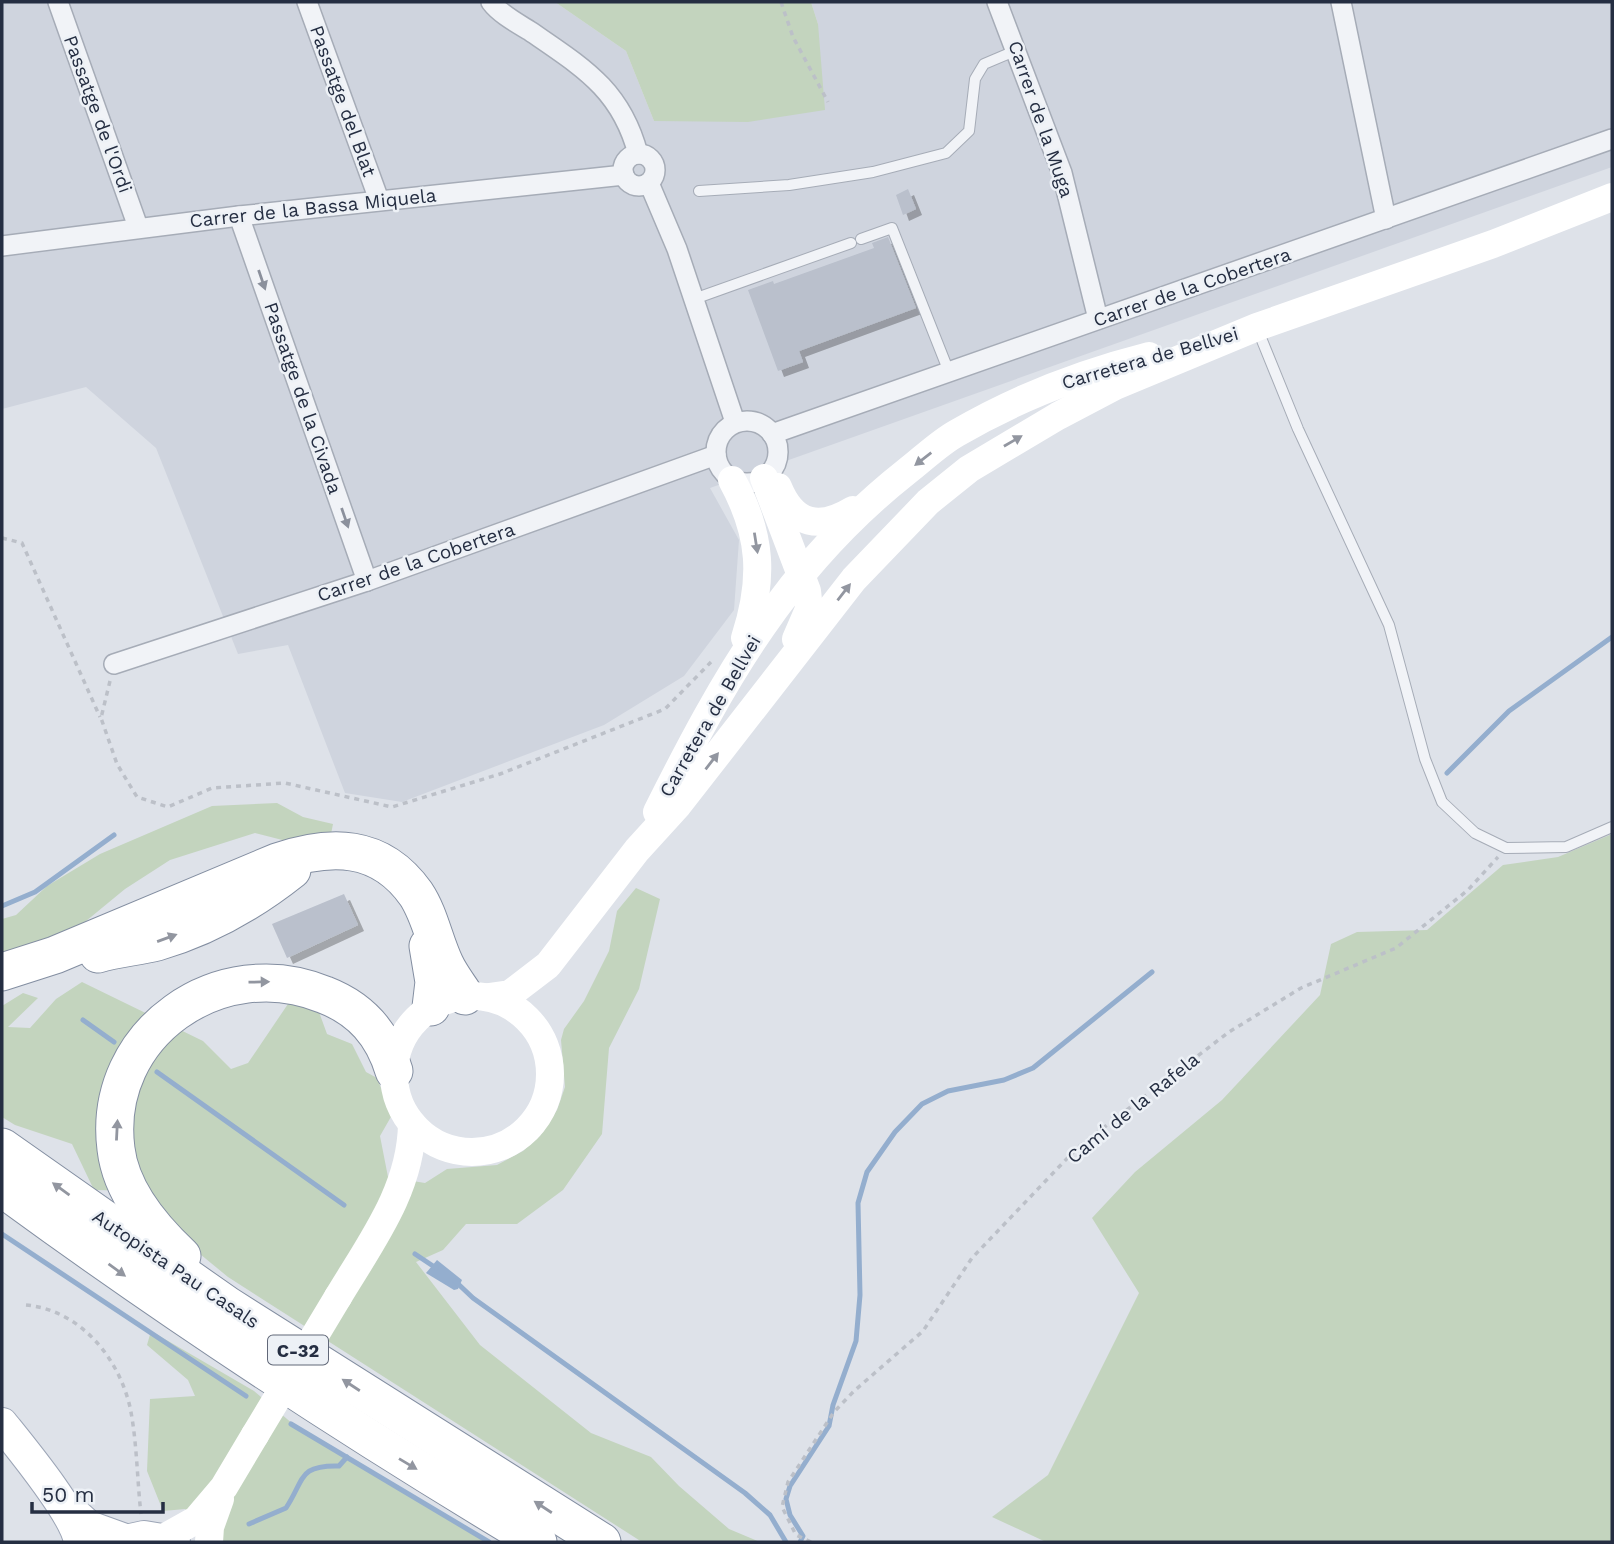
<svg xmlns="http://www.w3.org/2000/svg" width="1614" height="1544" font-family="'Work Sans',sans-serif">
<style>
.built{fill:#cfd4de}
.green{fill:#c3d4be}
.water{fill:#94aece}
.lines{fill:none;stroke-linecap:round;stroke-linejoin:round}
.stream{stroke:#94aece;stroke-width:5}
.building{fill:#bac0cc;filter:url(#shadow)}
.service-casing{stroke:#a6acb7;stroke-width:12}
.minor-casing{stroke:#a6acb7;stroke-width:22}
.primary-casing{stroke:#9ca5b6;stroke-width:34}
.motorway-casing{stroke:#838ea1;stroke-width:39}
.path{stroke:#bcc0c8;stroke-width:3.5;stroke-dasharray:5 5;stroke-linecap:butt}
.service{stroke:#f1f3f7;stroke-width:10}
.minor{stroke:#f1f3f7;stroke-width:19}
.secondary{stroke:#fff;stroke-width:28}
.primary{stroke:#fff;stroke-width:32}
.motorway{stroke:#fff;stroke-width:37}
.secondary-bridge{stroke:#fff;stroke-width:28}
.oneway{fill:#8b909c}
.oneway2{fill:#9296a0}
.labels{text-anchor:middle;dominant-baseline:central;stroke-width:5;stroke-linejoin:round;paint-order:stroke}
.shield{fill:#edf1f6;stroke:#616878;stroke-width:2}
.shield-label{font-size:18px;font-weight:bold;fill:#252e42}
.street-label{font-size:19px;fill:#252e42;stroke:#edf1f6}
</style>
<defs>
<filter id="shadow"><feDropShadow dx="6" dy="6" stdDeviation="0" flood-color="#0004"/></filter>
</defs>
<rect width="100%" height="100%" fill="#dee2e9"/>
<path class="built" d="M2,2H555L626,51L654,121L818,24L811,2H1612V167L710,488L739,540L734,610L684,676L604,725L402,802L345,793L288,645L238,654L156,448L86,387L2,409Z"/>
<g class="green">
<path d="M555,2H811L818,24L825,110L748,122L654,121L626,51Z"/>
<path d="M277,803L303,817L333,824L330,839L298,844L255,833L170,860L125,889L63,940L2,963V919L16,915L47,886L100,854L212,806Z"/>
<path d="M1612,834V1542H1046L992,1517L1048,1475L1139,1293L1092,1218L1135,1172L1222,1100L1320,995L1331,944L1357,932L1427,930L1503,865L1558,857Z"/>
<path d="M636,888L660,899L639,989L609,1048L602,1134L563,1190L517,1224H466L443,1250L416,1262L480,1345L591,1433L651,1457L679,1486L729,1529L760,1542H642L228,1277L189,1245L143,1191L94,1190L72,1144L15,1125L2,1117V1006L23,993L38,998L8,1027L30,1028L56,999L82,982L203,1041L231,1069L248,1063L290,1001H315L327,1034L352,1044L366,1072L377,1078L392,1115L380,1136L388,1177L425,1183L447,1169L497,1165L523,1151L540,1136L557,1110L565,1087L561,1040L564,1029L584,1001L609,951L617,911Z"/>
<path d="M151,1331L254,1391L300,1430L487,1542H222L185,1509L163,1511L147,1471L150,1399L195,1396L188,1380L147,1345Z"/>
</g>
<path class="water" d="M437,1260L462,1280L458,1289L454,1290L426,1273Z"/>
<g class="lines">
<g class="stream">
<path d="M1447,773L1509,711L1612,637"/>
<path d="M2,906L35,892L114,835"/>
<path d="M83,1020L114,1042"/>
<path d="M157,1072L344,1205"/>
<path d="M2,1234L246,1396"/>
<path d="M415,1254L436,1268"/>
<path d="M455,1281L473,1298L745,1493L770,1515L786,1542"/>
<path d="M291,1424L489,1542"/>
<path d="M249,1524L286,1508C305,1479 298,1465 339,1466L347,1457"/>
<path d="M800,1542L803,1536L790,1515L786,1499L790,1486L829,1426L833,1405L856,1341L860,1295L858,1203L867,1172L895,1132L922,1104L948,1091L1004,1080L1033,1068L1152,972"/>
</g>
</g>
<g class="building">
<path d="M908,189L916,209L903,215L896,195Z"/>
<path d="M888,237L916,308L799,351L803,362L778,371L748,290L773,281L774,284L874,248L872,243Z"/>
<path d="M344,894L358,925L287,958L272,924Z"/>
</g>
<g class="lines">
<defs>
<g id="service">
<path d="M699,191L789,185L873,172L946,153L969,131L975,79L984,64L1017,50"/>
<path d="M861,239L892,228L949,372"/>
<path d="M694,299L851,243"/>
<path d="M1257,328L1298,429L1389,625L1425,759L1442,802L1475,833L1506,848L1566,847L1612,827"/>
</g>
<g id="minor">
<path d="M58,2L138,227"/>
<path d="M307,2L379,200"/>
<path d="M491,2C500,14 517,23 530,31C582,67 621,89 638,154"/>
<path d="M997,2L1062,173L1098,319"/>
<path d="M1341,2L1386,219"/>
<circle cx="639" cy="170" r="16"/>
<path d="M649,183L677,249L735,422"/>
<path d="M239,216L367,581"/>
<path d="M2,246L239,216L624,175"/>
<circle cx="747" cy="452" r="31"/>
<path d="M772,434L1612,139"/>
<path d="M114,664L367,581L716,455"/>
</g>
<g id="primary">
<path d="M2,1424C22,1449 76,1514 80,1542"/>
<path d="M67,1507L89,1527L125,1540"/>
<path d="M121,1542L144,1537L174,1542"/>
</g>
<g id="motorway">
<path d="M428,946L434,982L431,1007"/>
<path d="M98,954C117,948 138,947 157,942C206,928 253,901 292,870"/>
<path d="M2,972L55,955L277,862C330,844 380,843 416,894C430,915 434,941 445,964C450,975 458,985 465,996"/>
<path d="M2,1147L227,1305L602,1542"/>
<path d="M2,1188C175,1315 354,1432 538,1542"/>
<path d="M182,1256C152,1228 121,1192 116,1149C101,1033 221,951 325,995C361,1009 383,1034 394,1071"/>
</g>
</defs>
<use href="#service" class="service-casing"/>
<use href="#minor" class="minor-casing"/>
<use href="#primary" class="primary-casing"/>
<use href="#motorway" class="motorway-casing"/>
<g class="path">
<path d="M781,2L793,37L828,102"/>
<path d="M2,538L22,543L100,717"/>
<path d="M110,681L101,718L117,764L137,797L168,807L212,788L285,783L392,807L500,774L665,709L711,662"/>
<path d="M26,1305C79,1310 118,1356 130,1407C137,1441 137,1479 141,1514"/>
<path d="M811,1542L796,1535L782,1507L788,1482L834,1412L854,1391L923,1331L972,1258L1077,1148L1229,1032L1301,988L1396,948L1468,890L1498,857"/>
</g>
<use href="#service" class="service"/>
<use href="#minor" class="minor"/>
<g class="secondary">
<path d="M764,478L807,591L809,609L796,639"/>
<path d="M732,480C762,535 764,579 745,638"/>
<path d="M778,487C794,526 820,530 853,510"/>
<path d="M657,812C724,678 787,566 906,472C923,459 939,443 957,433C1017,398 1082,373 1149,356"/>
<circle cx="472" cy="1074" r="78"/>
<path d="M489,997L510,994L548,965L637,850L678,805L854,579L928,502L969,469L1058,416L1115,386L1257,327L1493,244L1612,197"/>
<path d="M338,1297C371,1242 411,1190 412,1124"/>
<path d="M162,1539L196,1520L224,1487L255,1435"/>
<path d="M209,1542L210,1527L220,1499"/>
</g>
<use href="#primary" class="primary"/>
<use href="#motorway" class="motorway"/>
<path class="secondary-bridge" d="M255,1435L338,1297"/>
</g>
<defs><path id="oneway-solid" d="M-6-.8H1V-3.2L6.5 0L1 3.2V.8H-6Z" transform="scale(1.75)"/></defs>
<g class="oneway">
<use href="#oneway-solid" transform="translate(262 280) rotate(71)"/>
<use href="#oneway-solid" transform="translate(345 518) rotate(71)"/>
</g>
<g class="oneway2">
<use href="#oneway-solid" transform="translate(1013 441) rotate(-30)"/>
<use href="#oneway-solid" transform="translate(923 459) rotate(142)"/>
<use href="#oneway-solid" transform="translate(756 543) rotate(81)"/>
<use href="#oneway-solid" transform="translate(844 592) rotate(-52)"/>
<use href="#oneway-solid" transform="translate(712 761) rotate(-52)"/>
<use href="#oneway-solid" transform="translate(167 938) rotate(-20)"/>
<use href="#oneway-solid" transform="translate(259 982) rotate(-1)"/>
<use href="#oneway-solid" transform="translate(117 1130) rotate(-87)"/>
<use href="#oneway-solid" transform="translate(61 1189) rotate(-144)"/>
<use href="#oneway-solid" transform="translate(117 1270) rotate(36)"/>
<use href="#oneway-solid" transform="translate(351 1385) rotate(-147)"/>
<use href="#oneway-solid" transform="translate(408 1464) rotate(31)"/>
<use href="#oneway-solid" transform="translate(543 1507) rotate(-147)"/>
</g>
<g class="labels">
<rect class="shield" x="268" y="1335.5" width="60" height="29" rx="5"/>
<g class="shield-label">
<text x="298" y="1350">C-32</text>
</g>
<g class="street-label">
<text transform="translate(343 101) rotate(70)">Passatge del Blat</text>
<text transform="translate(98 114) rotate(70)">Passatge de l'Ordi</text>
<text transform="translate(1041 119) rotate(71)">Carrer de la Muga</text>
<text transform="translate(313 208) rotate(-6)">Carrer de la Bassa Miquela</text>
<text transform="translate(1192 287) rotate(-19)">Carrer de la Cobertera</text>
<text transform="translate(1150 358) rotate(-16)">Carretera de Bellvei</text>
<text transform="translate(303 398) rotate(71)">Passatge de la Civada</text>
<text transform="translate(416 562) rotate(-19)">Carrer de la Cobertera</text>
<text transform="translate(710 716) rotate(-60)">Carretera de Bellvei</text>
<text transform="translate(1133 1108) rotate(-39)">Camí de la Rafela</text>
<text transform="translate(176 1269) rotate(34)">Autopista Pau Casals</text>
</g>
</g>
<rect width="1614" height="1544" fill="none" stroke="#252e42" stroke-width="7"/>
<path d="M32 1502v10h131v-10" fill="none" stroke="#252e42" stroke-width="3.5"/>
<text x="42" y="1502" font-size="21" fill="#252e42" stroke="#edf1f6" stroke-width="5" paint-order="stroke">50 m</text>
</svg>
